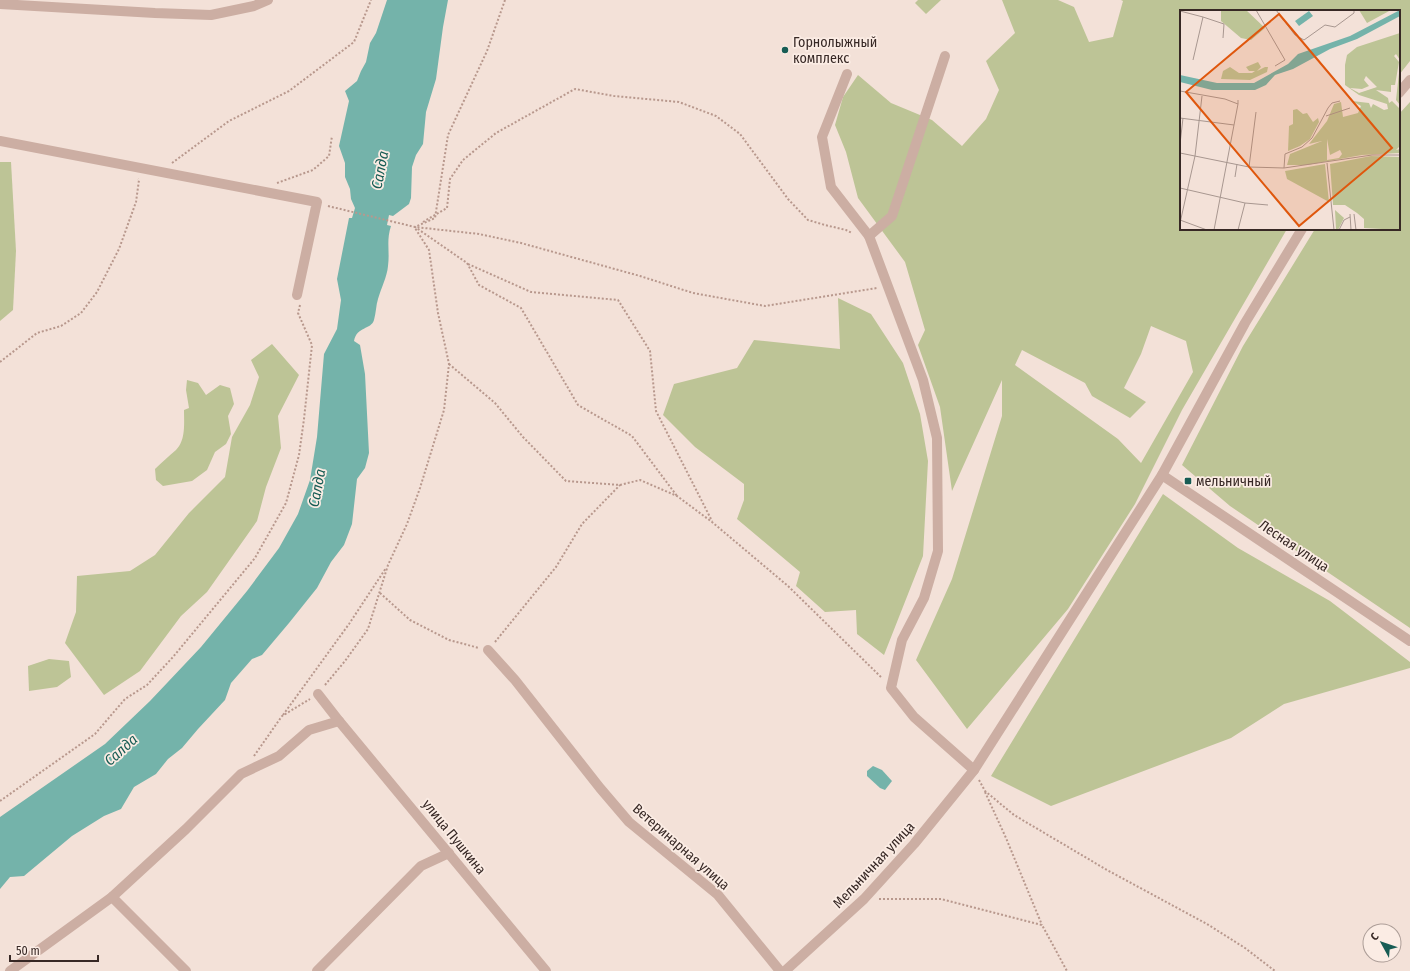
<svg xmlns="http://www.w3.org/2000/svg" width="1410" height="971" font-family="'Fira Sans Condensed',sans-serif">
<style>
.green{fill:#bdc496;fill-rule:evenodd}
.water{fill:#74b3aa}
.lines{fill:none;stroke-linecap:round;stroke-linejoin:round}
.path{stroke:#b8988d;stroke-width:2;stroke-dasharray:2 2;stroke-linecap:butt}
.minor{stroke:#ccaea3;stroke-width:10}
.poi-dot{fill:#175c54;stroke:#fbece4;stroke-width:1.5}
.labels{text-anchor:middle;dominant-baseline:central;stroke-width:3.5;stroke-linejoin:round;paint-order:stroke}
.poi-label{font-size:14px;fill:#372825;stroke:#fbece4;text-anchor:start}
.street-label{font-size:14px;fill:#372825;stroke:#fbece4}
.water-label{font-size:15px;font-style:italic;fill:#175c54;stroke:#fbece4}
.inset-road{fill:none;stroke:#a89790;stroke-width:1}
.view{fill:#df570d;fill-opacity:0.15;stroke:#df570d;stroke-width:2}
.inset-edge{fill:none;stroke:#372825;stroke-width:2}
</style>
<rect width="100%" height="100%" fill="#f3e1d8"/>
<g class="green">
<path d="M918,0H941L926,14L915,3Z"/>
<path d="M1002,0H1058L1074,7L1089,42L1113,37L1123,1L1121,0H1410V61L1399,75V11H1181V229H1287L1182,410L1135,504L1068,609L967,729L916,660L952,579L1002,416V380L952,491L940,407L918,345L925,330L905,262L858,198L846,152L835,125L843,97L858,75L891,103L932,120L962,146L986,119L999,90L986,61L1015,33ZM1151,326L1186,341L1193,372L1141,463L1118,439L1015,365L1022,350L1085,383L1092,396L1130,418L1146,402L1124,388L1141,354Z"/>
<path d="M1410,102V628L1230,506L1182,465L1243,346L1315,229H1399V114Z"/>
<path d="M0,162H11L16,251L13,310L0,321Z"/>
<path d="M838,298L871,314L903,363L920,414L928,461L923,556L884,655L857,634L856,610L825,612L796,586L800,572L737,519L744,500V484L695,447L663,415L674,384L737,368L754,340L840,349Z"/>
<path d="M272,344L299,375L278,416L281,448L266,487L257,521L207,592L181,616L140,671L104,695L65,643L76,612L77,576L130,571L155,555L189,513L225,477L232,437L250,405L259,377L251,360Z"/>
<path d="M187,380L198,383L206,395L220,385L230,388L234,404L228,416L231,434L226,444L215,452L207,470L192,481L163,486L156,480L155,469C162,462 169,456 176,450C186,440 184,423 184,410L189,408L186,390Z"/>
<path d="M1163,494L1238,548L1330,601L1410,662V668L1284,704L1231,738L1051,806L991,776Z"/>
<path d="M49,659L69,661L71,677L57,687L29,691L28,666Z"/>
</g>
<g class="water">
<path d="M387,0H448L443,27L436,79L426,112L423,144L416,155L412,167L411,198L409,204L393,216L389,215L387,225L391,226C386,241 390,251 388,266C387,277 381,288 378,299C376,305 376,313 374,320C371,330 357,326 354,341L360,345L365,374L369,453L365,468L357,479L352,524L344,545L331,562L317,588L289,623L262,655L252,659L231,683L225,700L198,729L182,748L168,759L156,774L134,787L121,809L104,816L72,836L24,876L10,877L0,889V817L105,744L150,701L201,647L247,591L279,548L298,514L310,480L317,437L324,354L337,329L341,300L337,279L349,218H352L355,208L351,199L350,189L345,177V163L339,146L349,101L345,91L357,81L361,71L366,62L370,43L376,33Z"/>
<path d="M873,766L882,770L892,781L885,790L880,788L867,776V771Z"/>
</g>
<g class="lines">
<g class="path">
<path d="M505,0L487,51L448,135L435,218L415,227L467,263L479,285L521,308L578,405L632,436L677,496"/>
<path d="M172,163L229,121L289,91L354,42L371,0"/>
<path d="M277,183L313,170L329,156L332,136"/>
<path d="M328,206L415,227L479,234L521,243L640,276L693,293L765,306L877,288"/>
<path d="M423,222L447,208L450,179L463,160L496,133L575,89L614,96L679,102L716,116L740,134L788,199L808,220L825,225L846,230L852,233"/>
<path d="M468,264L531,292L618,300L650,351L656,411L712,521"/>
<path d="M0,362L37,333L61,326L81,313L97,292L119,249L136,202L139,180L138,179"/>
<path d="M449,364L495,403L523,437L566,481L620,485L640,480L677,496L712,522L788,586L882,678"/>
<path d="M380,593L410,620L449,640L479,648"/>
<path d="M495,642L556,567L582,524L620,485"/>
<path d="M325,685L345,661L368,629L388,565L407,524L420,488L444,410L449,364L438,313L429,250L415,228"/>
<path d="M283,715L349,624L386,568"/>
<path d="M254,756L282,716L310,699"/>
<path d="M979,780L985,791L1014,815L1107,870L1207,924L1245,948L1275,971"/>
<path d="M985,792L1006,838L1042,925"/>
<path d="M0,801L95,734L125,699L147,685L173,657L255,558L286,503L299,455L304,419L312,345L298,313L300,305"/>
<path d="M879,899H941L1042,925L1067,971"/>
</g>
<g class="minor">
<path d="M0,4L155,13L211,15L254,6L268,0"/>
<path d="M847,74L822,137L831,187L869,236L923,380L937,438L938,551L924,598L902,640L891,688L914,717L974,770L1162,475L1245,323L1302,229"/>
<path d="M1399,93L1410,80"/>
<path d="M0,141L317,202L297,295"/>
<path d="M869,236L892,216L945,56"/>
<path d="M1162,475L1410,641"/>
<path d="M488,650L515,680L600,788L629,822L718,895L780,971"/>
<path d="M339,721L546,971"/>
<path d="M112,897L186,971"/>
<path d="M10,971L112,897L186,829L241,774L279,756L309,730L339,721L318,694"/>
<path d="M317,971L421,866L449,853"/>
<path d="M785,971L864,899L914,844L974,770"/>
</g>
</g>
<g class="poi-dot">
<circle cx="785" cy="50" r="4"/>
<rect x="1184" y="477" width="8" height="8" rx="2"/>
</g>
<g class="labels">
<g class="poi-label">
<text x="793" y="42">Горнолыжный<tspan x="793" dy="16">комплекс</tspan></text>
<text x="1196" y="481">мельничный</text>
</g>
<g class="street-label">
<text transform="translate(1294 546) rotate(34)">Лесная улица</text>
<text transform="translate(454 837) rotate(51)">улица Пушкина</text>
<text transform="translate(681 847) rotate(41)">Ветеринарная улица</text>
<text transform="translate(874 865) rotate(-47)">Мельничная улица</text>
</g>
<g class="water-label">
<text transform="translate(380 170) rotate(-79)">Салда</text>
<text transform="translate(317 488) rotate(-79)">Салда</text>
<text transform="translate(121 750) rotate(-42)">Салда</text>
</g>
</g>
<g transform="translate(1180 10)">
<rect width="220" height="220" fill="#f3e1d8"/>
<path d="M41,0H66L85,18L71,30L61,28L41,11ZM179,0H211L187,13ZM220,23V50L216,44L214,46L219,52L215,75H211V82L196,80L208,88L209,93L212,91L220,99V136L216,140L220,139V143L182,145L127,155H107L110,144L142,131L129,134L147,111L154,94L161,92L163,107L178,103L181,96L172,91L189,93L191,98L193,94L204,100L208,99L207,94L179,85L165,75V55L167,45L177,37ZM186,66L197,77L179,83L170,78L182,79L189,76L184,70ZM147,129L150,145L160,140L162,144L159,148L147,150ZM78,52L81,57L77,61L85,57H88L87,62L70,70L41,69L43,61L50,57L59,63H72L75,61H69L66,57ZM220,54V95L216,90ZM117,99L123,104L127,103L133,112L138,108L139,112L130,129L120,136L108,141L109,116L113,114V100ZM191,146L220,147V220L184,218V209L177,203L165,195H153L150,154ZM145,154L149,192L107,169L105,161ZM155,200L164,208L158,220L156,219Z" fill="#bdc496" fill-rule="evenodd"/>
<path d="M220,0V6L177,29L150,39L113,59L95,65L86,75L75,80H32L0,72V65L37,73H74L108,54L118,44L170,26ZM129,1L133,6L119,16L115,11Z" fill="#74b3aa"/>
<path class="inset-road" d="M76,0L105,50L95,56M96,0L115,25L124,30L145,15L155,17L174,3V0M0,1L23,7L13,50M23,7L44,14L43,28M0,81L45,89L58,94V90M160,91L152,93L148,98L132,128L122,137L105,144L104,158L192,145H220M146,106L170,98M0,108L54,115M0,134L3,108M0,143L69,157L104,158M147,153L154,220M69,157L76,102M55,167L57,154M0,178L65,193L88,195M170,204L171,220M174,204L176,220M0,210L27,220M0,213L15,146L22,86M34,220L58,94M58,220L65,193M159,220L164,210L170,207"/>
<path class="view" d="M99,4L212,138L119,216L6,82Z"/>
<rect width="220" height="220" class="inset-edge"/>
</g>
<g transform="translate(1382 943) rotate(310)"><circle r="19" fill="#fbece4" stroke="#ad9e98"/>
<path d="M0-3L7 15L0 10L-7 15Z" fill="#175c54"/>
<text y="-6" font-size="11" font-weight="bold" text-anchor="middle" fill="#372825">С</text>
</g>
<path d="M10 955v6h88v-6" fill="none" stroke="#372825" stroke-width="2"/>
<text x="16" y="955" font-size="12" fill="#372825" stroke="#fbece4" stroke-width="3" paint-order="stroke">50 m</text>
</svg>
